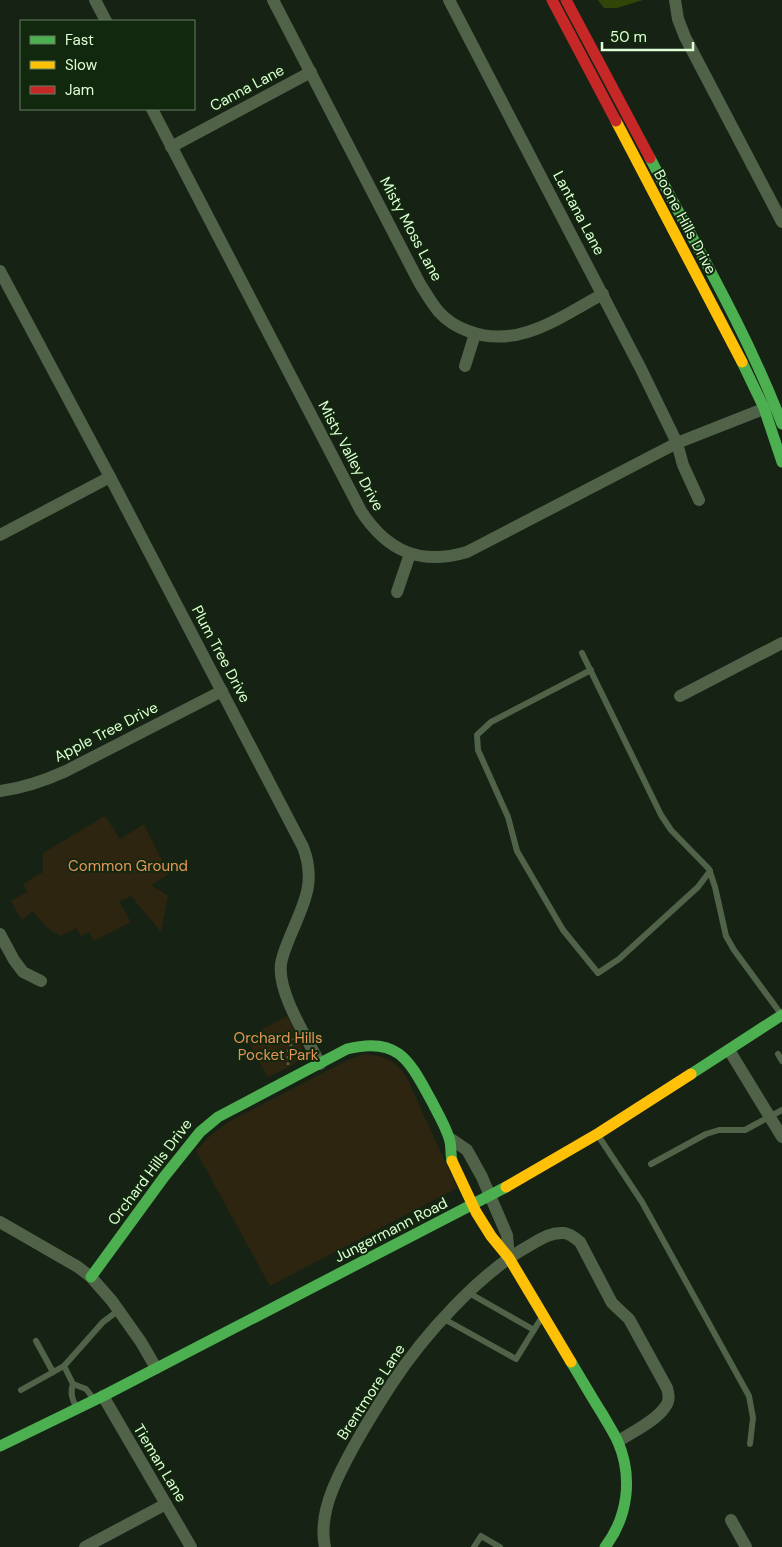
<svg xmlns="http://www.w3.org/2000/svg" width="782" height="1547" font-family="'DM Sans',sans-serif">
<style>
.green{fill:#2e2511}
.water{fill:#314508}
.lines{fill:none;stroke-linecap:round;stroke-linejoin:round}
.path{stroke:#5b6044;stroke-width:2.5;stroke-dasharray:2.5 4;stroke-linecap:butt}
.lane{stroke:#506349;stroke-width:6}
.street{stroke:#506349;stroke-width:12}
.fast{stroke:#4caf50;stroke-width:11}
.slow{stroke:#ffc107;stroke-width:11}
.jam{stroke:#c62828;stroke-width:11}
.labels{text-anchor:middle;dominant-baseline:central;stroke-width:4;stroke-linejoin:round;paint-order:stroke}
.street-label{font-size:15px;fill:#deffd5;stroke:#12280e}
.park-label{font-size:15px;fill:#e6945a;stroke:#12280e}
</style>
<rect width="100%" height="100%" fill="#162214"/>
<g class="green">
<path d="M105,816L120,839L144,824L169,874L151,885L168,896L161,932L131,896L119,902L131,922L94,941L89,932L81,936L76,928L61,936L51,931L32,911L22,920L11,901L27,892L23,884L43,872V853Z"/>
<path d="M287,1016C309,1058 311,1057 268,1077L246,1038Z"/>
<path d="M364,1054C385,1056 394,1059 406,1076L457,1188L270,1286L196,1151L210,1136L228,1122L348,1060Z"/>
</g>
<path class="water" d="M598,0H643L617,8H604Z"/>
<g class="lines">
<path class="path" d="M288,1065V1052L293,1039"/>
<g class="lane">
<path d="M582,653L661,815L671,830L709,869L715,887L726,936L734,950L781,1014"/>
<path d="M591,670L491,722L477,735L478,750L508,817L517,851L563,930L598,973L619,959L698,887L710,871"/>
<path d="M778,1054L782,1061"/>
<path d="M599,1137L642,1202L749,1396L753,1418L750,1444"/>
<path d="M651,1164L706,1134L719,1130H745L782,1110"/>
<path d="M469,1293L534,1330"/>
<path d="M444,1319L516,1359L542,1317"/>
<path d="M36,1341L53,1372"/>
<path d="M73,1384C70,1393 72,1398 76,1407"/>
<path d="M21,1390L64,1366"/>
<path d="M93,1398L86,1389L73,1384L64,1366L103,1322L119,1310"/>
<path d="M474,1547L481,1536L500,1547"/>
</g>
<g class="street">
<path d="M95,0L106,21"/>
<path d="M273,0L420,284C426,293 432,304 439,312C447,321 457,327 468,331C518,350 560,317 603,294"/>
<path d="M449,0L641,369L677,443L683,465L699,500"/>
<path d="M675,0L678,19L685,37L782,222"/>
<path d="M152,109L361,511C387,551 420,566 467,552L677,443L771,406"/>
<path d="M171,147L311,72"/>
<path d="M0,271L110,477L303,847C317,883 303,905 289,939C286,947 282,956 281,964C277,992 307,1038 320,1064"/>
<path d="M465,366L475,334"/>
<path d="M0,535L110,477"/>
<path d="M397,592L410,554"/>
<path d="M680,696L782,643"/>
<path d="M0,791C24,788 44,781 66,771L222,691"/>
<path d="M0,934L14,960L23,972L41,981"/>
<path d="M729,1050L782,1137"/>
<path d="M451,1139L467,1150L482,1177L507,1235L509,1258"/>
<path d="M0,1222L78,1267L91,1277L112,1301L141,1342L156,1368"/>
<path d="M103,1396L191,1547"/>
<path d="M731,1520L746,1547"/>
<path d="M85,1547L166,1504"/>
<path d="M325,1547C321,1528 325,1509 332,1491C345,1458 371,1416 391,1385C423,1336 480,1272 532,1244C542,1238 552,1232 564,1233C571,1234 575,1238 580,1242L612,1303L629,1319L667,1388C669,1395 670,1401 665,1407C657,1420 632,1433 618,1441"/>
</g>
<g class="fast">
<path d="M650,158C696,246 747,332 782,424"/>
<path d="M742,362L764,408L782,462"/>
<path d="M691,1074L782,1015"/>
<path d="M91,1277L164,1177L200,1132L218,1117L347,1049C398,1036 409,1060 431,1100C437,1112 445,1125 449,1138C452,1146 450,1153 452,1161"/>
<path d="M571,1362C582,1380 592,1398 603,1415C608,1424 614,1433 618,1442C633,1477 628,1517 605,1547"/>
<path d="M0,1446L103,1396L506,1187"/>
</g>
<g class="slow">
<path d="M616,121L742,362"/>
<path d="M452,1161L476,1212L491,1236L509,1258L571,1362"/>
<path d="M506,1187L599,1133L691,1074"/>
</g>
<g class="jam">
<path d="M552,0L616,121"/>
<path d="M566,0L650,158"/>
</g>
</g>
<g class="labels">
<g class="street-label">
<text transform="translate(247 88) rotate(-28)">Canna Lane</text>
<text transform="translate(579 213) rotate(62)">Lantana Lane</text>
<text transform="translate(685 222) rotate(62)">Boone Hills Drive</text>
<text transform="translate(411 229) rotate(62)">Misty Moss Lane</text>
<text transform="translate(351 456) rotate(62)">Misty Valley Drive</text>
<text transform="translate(221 654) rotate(62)">Plum Tree Drive</text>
<text transform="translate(106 732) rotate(-27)">Apple Tree Drive</text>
<text transform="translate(150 1172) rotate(-53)">Orchard Hills Drive</text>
<text transform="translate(391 1230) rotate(-27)">Jungermann Road</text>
<text transform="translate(371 1392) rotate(-57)">Brentmore Lane</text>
<text transform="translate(160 1463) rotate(59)">Tieman Lane</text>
</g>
<g class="park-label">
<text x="128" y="866">Common Ground</text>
<text x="278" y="1038">Orchard Hills<tspan x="278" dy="17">Pocket Park</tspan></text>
</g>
</g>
<rect x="20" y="20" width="175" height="90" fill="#12280e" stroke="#647e5e"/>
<rect x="30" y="36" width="25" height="8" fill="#4caf50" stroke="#647e5e"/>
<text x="65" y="45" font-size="15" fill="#deffd5">Fast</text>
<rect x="30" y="61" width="25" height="8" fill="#ffc107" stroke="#647e5e"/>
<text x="65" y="70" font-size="15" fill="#deffd5">Slow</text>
<rect x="30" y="86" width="25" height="8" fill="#c62828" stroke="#647e5e"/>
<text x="65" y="95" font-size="15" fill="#deffd5">Jam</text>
<path d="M602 42v8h91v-8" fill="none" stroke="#deffd5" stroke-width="2.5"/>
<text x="610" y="42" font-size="15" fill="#deffd5" stroke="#12280e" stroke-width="4" paint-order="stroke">50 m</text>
</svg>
